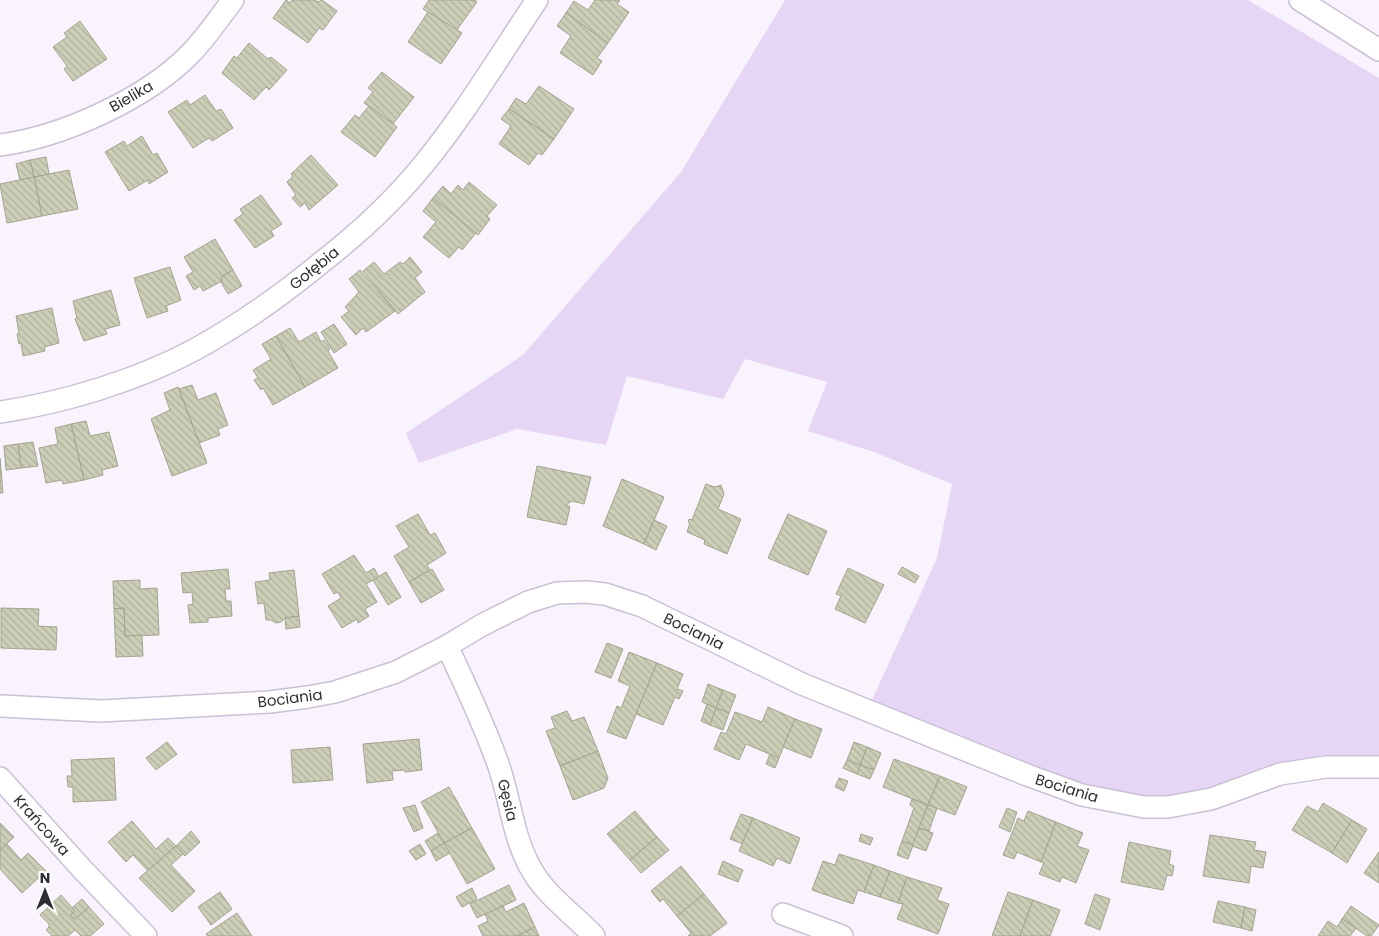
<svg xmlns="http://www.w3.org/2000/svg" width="1379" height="936" font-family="Poppins,sans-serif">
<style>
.green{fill:#e6d5f5}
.building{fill:url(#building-back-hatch);stroke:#a2a48e}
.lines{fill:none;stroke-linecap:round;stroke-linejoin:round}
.minor-casing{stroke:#cbc0d5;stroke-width:24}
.minor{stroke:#fff;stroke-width:21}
.labels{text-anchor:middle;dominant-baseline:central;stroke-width:4;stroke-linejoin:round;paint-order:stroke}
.street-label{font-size:15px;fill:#302c34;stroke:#fff}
</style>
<defs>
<pattern id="building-back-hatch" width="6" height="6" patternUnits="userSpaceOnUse" patternTransform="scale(1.25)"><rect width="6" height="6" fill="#ccceb7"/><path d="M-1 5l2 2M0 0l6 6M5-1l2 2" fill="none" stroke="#b0b19e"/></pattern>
</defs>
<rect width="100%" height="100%" fill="#f8f3fc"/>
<path class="green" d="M785,0H1248L1379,78V760H1301L1284,762L1264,767L1241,780L1191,795L1145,798L1072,782L871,702L937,558L952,484L874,452L808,431L827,382L745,359L723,399L627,376L606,445L517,429L419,463L406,433L523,355L681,172Z"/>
<g class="building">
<path d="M286,0L290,3L292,0H315L318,2L322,0L337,11L323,30L319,28L308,43L273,18Z"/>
<path d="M429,0H475L477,2L456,31L423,9Z"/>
<path d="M595,0H620L617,4L629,12L608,43L566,13L574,1L588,10Z"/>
<path d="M428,12L462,33L441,64L408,42Z"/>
<path d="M566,13L608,43L597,58L602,61L593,75L560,53L571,36L557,26Z"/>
<path d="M80,21L107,59L73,81L64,69L67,66L53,47L67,37L64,33Z"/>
<path d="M249,43L268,59L271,57L287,70L269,90L266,87L254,100L222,73L234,56L237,58Z"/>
<path d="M382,72L414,97L393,124L364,103L373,92L368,88Z"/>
<path d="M539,86L574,109L554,139L509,109L516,98L526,104Z"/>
<path d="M205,95L216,111L221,109L233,128L212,141L209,138L193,148L168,112L187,100L190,105Z"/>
<path d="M369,106L397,127L375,157L341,132L355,115L359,118Z"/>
<path d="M509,109L554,139L542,155L538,153L529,165L499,144L511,126L501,119Z"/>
<path d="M142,136L153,155L157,153L168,172L149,184L148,180L129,191L105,152L124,141L127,146Z"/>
<path d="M311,155L338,185L309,210L305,203L300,207L292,198L296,195L287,182L293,176L291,174Z"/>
<path d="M46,157L49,174L34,177L30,160Z"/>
<path d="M30,160L34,177L20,180L16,164Z"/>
<path d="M69,170L78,209L42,216L34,177Z"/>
<path d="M34,177L42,216L7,223L0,184Z"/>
<path d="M469,182L497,205L487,216L490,219L478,235L433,198L443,186L451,194L458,185L463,190Z"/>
<path d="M261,195L282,224L271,231L274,236L255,248L234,220L243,214L240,209Z"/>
<path d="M433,198L476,233L462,250L459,247L449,258L423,237L436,222L423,211Z"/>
<path d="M215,239L233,270L221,277L222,281L203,291L200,286L194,290L186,276L193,272L184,257Z"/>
<path d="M410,257L422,272L415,278L425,292L398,314L363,271L374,262L384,274L400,262L403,264Z"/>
<path d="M170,267L181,300L166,306L168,311L147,318L134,278Z"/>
<path d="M233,270L242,286L228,294L221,282L222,281L221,277Z"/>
<path d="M360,270L395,311L366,332L363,328L356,335L341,317L349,311L345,307L359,292L349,279Z"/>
<path d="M111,290L120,325L105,329L107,334L84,341L75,319L77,318L73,301Z"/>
<path d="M52,308L59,343L44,347L45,351L23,356L21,343L19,344L17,334L19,333L16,316Z"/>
<path d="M334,324L347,344L334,353L321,332Z"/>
<path d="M290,328L299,342L316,332L321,342L324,340L330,349L328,351L338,368L305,387L276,336Z"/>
<path d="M276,336L305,387L273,405L263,388L261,390L254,380L258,378L253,370L271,359L262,344Z"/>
<path d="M192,385L198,400L216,393L228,425L218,429L220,435L199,443L179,389Z"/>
<path d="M178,387L207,463L172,476L151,419L170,410L164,393Z"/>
<path d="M86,421L90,436L109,432L118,466L102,470L103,475L84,480L71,424Z"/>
<path d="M71,424L84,480L63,484L62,480L46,483L39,448L58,444L55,428Z"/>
<path d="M33,442L38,466L21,468L18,444Z"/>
<path d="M18,444L21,468L6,470L4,446Z"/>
<path d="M0,458L3,493H0Z"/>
<path d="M537,466L591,477L584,504L572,501L567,504L570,507L566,525L527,517Z"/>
<path d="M622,479L664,497L644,544L603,526Z"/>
<path d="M706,484L715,487L721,485L724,494L718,509L741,519L727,554L704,544L705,540L687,532L690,523L688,522L689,519L692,520Z"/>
<path d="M418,514L430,535L435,533L446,553L427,565L430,570L409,582L394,556L409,547L396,526Z"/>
<path d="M788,514L827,531L808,575L768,558Z"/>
<path d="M654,520L667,526L656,550L644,544Z"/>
<path d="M354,555L366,573L374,568L379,577L366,584L377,602L365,609L369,616L358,623L357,619L342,628L328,606L341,598L338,592L334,594L322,574Z"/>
<path d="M902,567L919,576L915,583L898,574Z"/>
<path d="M848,568L884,585L865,623L835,609L841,596L836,594Z"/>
<path d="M228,569L230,589H225L226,601H231L232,616L208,618V622L190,623L188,605L193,604L192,592L183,593L181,573Z"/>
<path d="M432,569L444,590L421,603L409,582Z"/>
<path d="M294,570L299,616L285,618L281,622L276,623L271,620H266L264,603L258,604L255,582L270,580L269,573Z"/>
<path d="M386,572L401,597L388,605L373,580Z"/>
<path d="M140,580V589L157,588L159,635L125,636L124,608L114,609L113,581Z"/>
<path d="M1,608L39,609L38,626L57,627L56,650L1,648Z"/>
<path d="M124,608L125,636L142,635L143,656L116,657L114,609Z"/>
<path d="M299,616L300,627L286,629L285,618Z"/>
<path d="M607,643L623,649L611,678L595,672Z"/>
<path d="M629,652L657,663L626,739L607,732L617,706L621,708L630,686L618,681Z"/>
<path d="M657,663L683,674L677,689L683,691L679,699L675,697L663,725L636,714Z"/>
<path d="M708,684L723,690L716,708L702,702Z"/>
<path d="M723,690L736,695L729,713L716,708Z"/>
<path d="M707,704L716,708L710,725L701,721Z"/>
<path d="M768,707L795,719L779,758L746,744L739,760L714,749L721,732L726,734L735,712L762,722Z"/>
<path d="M716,708L729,713L723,730L710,725Z"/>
<path d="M567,711L572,721L584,717L598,751L560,766L546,731L555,728L551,717Z"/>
<path d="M795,719L822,729L811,758L783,747Z"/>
<path d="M419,739L422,770L405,772V770L392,771L393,780L367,783L363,744Z"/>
<path d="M167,742L177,754L156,770L146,758Z"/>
<path d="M854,742L867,747L860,765L847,760Z"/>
<path d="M330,747L333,780L293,783L291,750Z"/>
<path d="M867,747L881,753L874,770L860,765Z"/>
<path d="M598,751L608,778L604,788L573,800L560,766Z"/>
<path d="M770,754L779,758L775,768L766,764Z"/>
<path d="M114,758L116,800L73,802V787H68L67,776H72L71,760Z"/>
<path d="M894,759L940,776L928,805L883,787Z"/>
<path d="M847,760L860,765L857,774L843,768Z"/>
<path d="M860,765L874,770L870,779L857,774Z"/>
<path d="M940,776L967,787L955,815L928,805Z"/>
<path d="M839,778L848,781L844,791L835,787Z"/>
<path d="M449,787L472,828L444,843L421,802Z"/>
<path d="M912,799L928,805L913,845L902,841L914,808L910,805Z"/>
<path d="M1323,803L1352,820L1332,853L1292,830L1307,806L1318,812Z"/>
<path d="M415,805L423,828L414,832L403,808Z"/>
<path d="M928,805L937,808L929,831L919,828Z"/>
<path d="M1007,808L1017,812L1010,832L999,827Z"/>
<path d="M635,811L657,837L630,860L607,834Z"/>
<path d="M1028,811L1056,822L1041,862L1017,852L1014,859L1003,855L1018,818L1024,821Z"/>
<path d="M741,814L753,818L743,844L730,839Z"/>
<path d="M753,818L800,838L790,864L777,858L773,866L739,851Z"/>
<path d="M1352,820L1367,829L1347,863L1332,853Z"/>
<path d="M132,821L156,849L168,838L176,846L148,871L133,855L126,862L108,842Z"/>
<path d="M1056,822L1083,833L1077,846L1089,850L1076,883L1062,877L1060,882L1039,874L1044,863L1041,862Z"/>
<path d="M0,823L14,837L0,850Z"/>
<path d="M472,828L495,869L467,884L444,843Z"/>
<path d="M919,828L933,833L926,851L912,846Z"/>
<path d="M191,831L200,842L185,856L176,846Z"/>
<path d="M438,833L444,843L431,851L425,841Z"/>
<path d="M861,834L873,838L870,845L859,841Z"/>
<path d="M1210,835L1256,842L1254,850L1266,852L1263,868L1251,866L1249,883L1203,876Z"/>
<path d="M657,837L669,850L641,873L630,860Z"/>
<path d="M902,841L913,845L908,859L897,855Z"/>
<path d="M1129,842L1171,851L1169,864L1174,866L1172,876L1167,875L1163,890L1121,882Z"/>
<path d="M444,843L450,853L436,861L431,851Z"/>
<path d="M7,844L21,860L28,853L46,871L22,893L0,869V850Z"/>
<path d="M420,844L426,854L416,860L409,851Z"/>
<path d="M176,846L183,854L171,865L195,891L172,912L139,878Z"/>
<path d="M1379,852V883L1364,873Z"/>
<path d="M839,854L874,865L864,892L858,890L853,904L812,890L823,861L835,865Z"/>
<path d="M723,861L743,870L738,882L718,874Z"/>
<path d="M874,865L890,871L880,897L864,892Z"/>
<path d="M681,866L704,894L677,916L663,899L660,902L651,891Z"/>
<path d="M890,871L907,877L898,903L880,897Z"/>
<path d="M907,877L942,888L937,900L949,904L938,934L897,919L903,904L898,903Z"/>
<path d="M509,885L516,900L477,918L470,904Z"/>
<path d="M472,888L477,899L462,907L456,897Z"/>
<path d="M220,892L232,909L211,925L198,907Z"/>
<path d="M1008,892L1033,900L1020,936H992Z"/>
<path d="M704,894L727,923L710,936H688L691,933L677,916Z"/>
<path d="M1095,894L1110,899L1100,930L1085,924Z"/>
<path d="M61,895L75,911L70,915L75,919L89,907L104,924L90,936H81L75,930L68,936H52L46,930L49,927V924L40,915Z"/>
<path d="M82,899L89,907L75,919L70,915L75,911L72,908Z"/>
<path d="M1033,900L1060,910L1050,936H1020Z"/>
<path d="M1218,901L1245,907L1241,928L1213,922Z"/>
<path d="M524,903L535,927L517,936H483L478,926L488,921L485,914L503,906L506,912Z"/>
<path d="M1351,906L1379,925L1371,936H1367L1342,919Z"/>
<path d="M1245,907L1256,910L1252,931L1241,928Z"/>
<path d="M237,913L252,936H208L206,934Z"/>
<path d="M1342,919L1356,928L1350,936H1318L1328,921L1337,927Z"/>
<path d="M535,927L539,936H517Z"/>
</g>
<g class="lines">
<defs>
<g id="minor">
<path d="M1300,0L1379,50"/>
<path d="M0,145C62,137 146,99 190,54C206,38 219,18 233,0"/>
<path d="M0,412C63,403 138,380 194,350C240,325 282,295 322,262C359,233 393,202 423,165C465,114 500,55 537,0"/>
<path d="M447,646C465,684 483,722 497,761C510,796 512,834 530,867C545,895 572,913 594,936"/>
<path d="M0,706L101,711L270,702L308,697L335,692L396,672L447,646L482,625L528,602L557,593L586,592L605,594L642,606L802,684L1027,775L1082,795L1144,807H1168L1211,799L1280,774L1326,767H1379"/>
<path d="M0,778L82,869L146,936"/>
<path d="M783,914L842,936"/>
</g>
</defs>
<use href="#minor" class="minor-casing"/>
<use href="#minor" class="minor"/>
</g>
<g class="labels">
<g class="street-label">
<text transform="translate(131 96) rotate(-30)">Bielika</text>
<text transform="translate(314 268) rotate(-39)">Gołębia</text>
<text transform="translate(694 631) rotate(26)">Bociania</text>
<text transform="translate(290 698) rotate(-7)">Bociania</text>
<text transform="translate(1067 788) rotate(17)">Bociania</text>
<text transform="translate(508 800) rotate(76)">Gęsia</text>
<text transform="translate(42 825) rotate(48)">Krańcowa</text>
</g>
</g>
<g transform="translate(45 891)" stroke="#ffffff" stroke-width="4" paint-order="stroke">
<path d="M0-4L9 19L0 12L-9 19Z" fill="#302c34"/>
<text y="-8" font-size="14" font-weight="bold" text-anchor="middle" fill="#302c34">N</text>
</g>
</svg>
